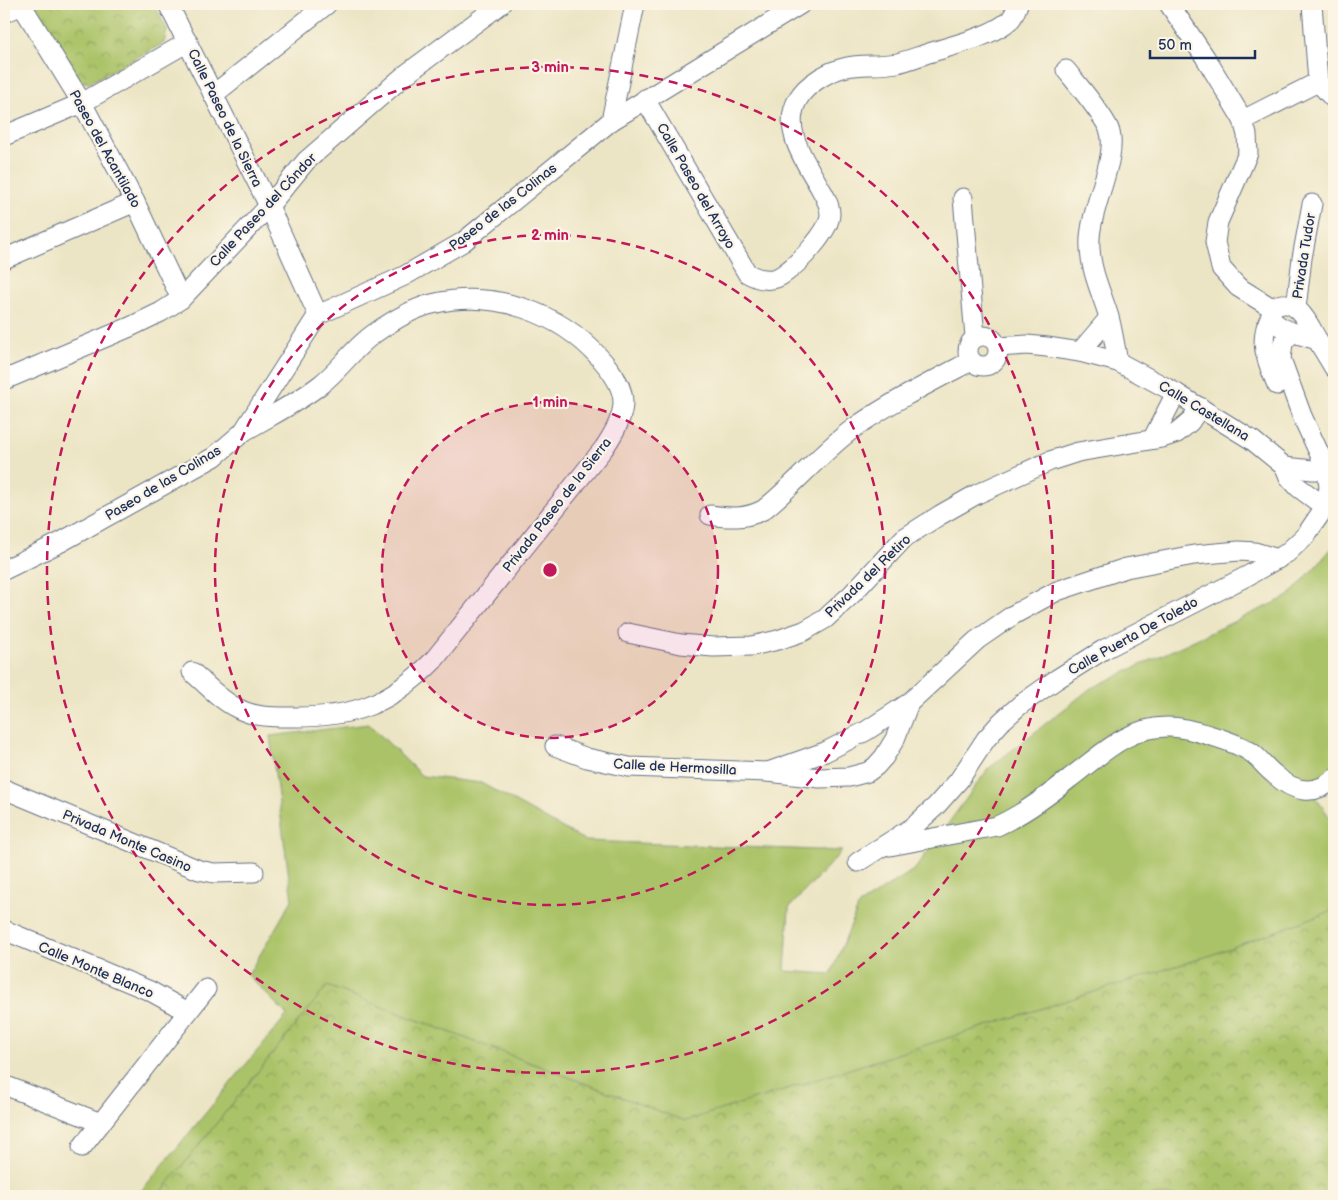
<svg xmlns="http://www.w3.org/2000/svg" width="1338" height="1200" font-family="'Balsamiq Sans',sans-serif">
<style>
.green{fill:#abc368;stroke:#637963}
.park{fill:url(#park-crowns);stroke:#637963}
.lines{fill:none;stroke-linecap:round;stroke-linejoin:round}
.minor-casing{stroke:#646f82;stroke-width:21}
.minor{stroke:#fff;stroke-width:19}
.ring{fill:none;stroke:#c2185b;stroke-width:2.5;stroke-dasharray:9 6}
.labels{text-anchor:middle;dominant-baseline:central;stroke-width:4.5;stroke-linejoin:round;paint-order:stroke}
.street-label{font-size:14px;fill:#1b2f5e;stroke:#fcf5e5}
.centre{fill:#c2185b;stroke:#fcf5e5;stroke-width:2.5}
.ring-label{font-size:15px;text-anchor:middle;font-weight:bold;fill:#c2185b;stroke:#fcf5e5;stroke-width:4.5;stroke-linejoin:round;paint-order:stroke}
</style>
<defs>
<pattern id="park-crowns" width="20" height="18" patternUnits="userSpaceOnUse" patternTransform="scale(1.25)"><rect width="20" height="18" fill="#abc368"/><path d="M2 6a3 3 0 1 1 6 0M12 15a3 3 0 1 1 6 0" fill="none" stroke="#8a9f59"/></pattern>
</defs>
<rect width="100%" height="100%" fill="#fcf5e5"/>
<filter id="ink" filterUnits="userSpaceOnUse"><feTurbulence type="fractalNoise" baseFrequency=".02" numOctaves="2"/><feDisplacementMap in="SourceGraphic" scale="10" xChannelSelector="R" yChannelSelector="G"/><feConvolveMatrix kernelMatrix="1 2 1 2 8 2 1 2 1" color-interpolation-filters="sRGB"/></filter>
<filter id="wash" filterUnits="userSpaceOnUse"><feTurbulence type="fractalNoise" baseFrequency=".0096" numOctaves="4" result="noise"/><feDisplacementMap in="SourceGraphic" scale="20" xChannelSelector="R" yChannelSelector="G"/><feGaussianBlur stdDeviation="1.12" result="paint"/><feColorMatrix in="noise" values="0 0 0 0 0 0 0 0 0 0 0 0 0 0 0 0 0 1.4 0 .05"/><feComposite in="paint" operator="in"/></filter>
<g filter="url(#wash)">
<rect width="100%" height="100%" fill="#ece5c5"/>
<path class="green" d="M1334,546V771L1316,798L1334,823V1196H137L287,1015L248,975L292,900L270,736L369,724L422,776L481,783L586,841L842,851L789,908L785,971L831,974L859,905L915,869L988,769L1091,688L1289,596Z"/>
<g class="park">
<path d="M29,4H154L167,30L164,43L89,83L73,79Z"/>
<path d="M1334,910V1196H158L327,986L685,1121L1211,955Z"/>
</g>
</g>
<g filter="url(#ink)">
<g class="lines">
<defs>
<g id="minor">
<path d="M21,4L82,103L135,202L181,299"/>
<path d="M168,4L269,206L318,315"/>
<path d="M1169,4L1205,57L1243,120L1247,135L1248,153L1218,222L1215,242L1221,268L1238,287L1272,308"/>
<path d="M1312,4L1318,82L1334,99"/>
<path d="M4,13L22,5"/>
<path d="M1066,70C1078,85 1102,113 1109,129C1120,158 1087,211 1090,248C1091,272 1102,294 1109,317C1113,332 1115,347 1118,362"/>
<path d="M213,95L327,4"/>
<path d="M645,99L747,273C759,280 773,283 785,273C799,263 830,231 830,214C830,204 824,195 819,186C805,161 781,129 798,99C803,90 812,83 820,78C849,60 866,68 897,63C907,61 919,56 929,53C953,45 991,37 1010,20C1014,16 1016,9 1018,4"/>
<path d="M1243,120L1318,82"/>
<path d="M611,121L635,4"/>
<path d="M4,136L82,103L188,42"/>
<path d="M963,198L975,337"/>
<path d="M4,259L135,202"/>
<path d="M1296,308L1302,258L1312,204"/>
<path d="M1271,316C1257,340 1267,362 1277,385"/>
<circle cx="983" cy="351" r="15"/>
<path d="M1318,340C1307,337 1273,329 1271,316C1271,316 1272,309 1272,308C1296,293 1309,324 1318,341C1323,350 1329,359 1334,368"/>
<path d="M998,347L1027,345L1047,347L1080,352L1118,362L1176,393L1252,440L1285,467L1289,477L1298,487L1325,507"/>
<path d="M1080,352L1109,318"/>
<path d="M4,380L130,327L161,312L181,299L269,206L306,161L405,75L501,4"/>
<path d="M1153,438L1176,393"/>
<path d="M1285,467L1313,470H1327"/>
<path d="M710,515C730,518 745,519 763,510C795,485 821,452 854,428C891,402 931,382 971,361"/>
<path d="M4,570L61,542L214,457L243,432L318,315L404,276L463,242L611,121L801,4"/>
<path d="M628,633L681,644L713,647L752,646L778,640L804,631L825,619L852,594L904,538L940,515L977,494L1050,461L1078,452L1162,438L1177,433L1190,422L1200,407"/>
<path d="M192,672C206,684 220,700 237,708C253,717 271,717 289,717C351,718 388,706 433,661L604,448C629,411 631,392 600,358C559,312 493,289 432,304C411,309 392,321 375,333C354,347 340,370 320,385C297,403 268,417 243,432"/>
<path d="M555,746L587,758L629,767L768,772L820,778L849,777L868,772L876,766L884,757L895,739L909,703"/>
<path d="M768,772L825,752L866,731L909,703L977,640L1013,615L1057,591L1126,568L1194,555L1239,551L1255,552L1278,559"/>
<path d="M4,789L199,870L214,873L254,872"/>
<path d="M890,846L997,826C1023,814 1048,796 1070,778C1101,755 1128,726 1169,727C1187,727 1237,742 1252,753C1260,759 1266,768 1274,774C1293,792 1314,797 1334,779"/>
<path d="M858,862L913,827L936,806L959,780L986,739L1002,721L1020,705L1057,679L1103,650L1249,575L1287,553L1306,535L1325,507L1329,488L1327,470L1302,416L1281,359L1283,343L1292,332"/>
<path d="M4,930L150,991L188,1012"/>
<path d="M4,1085L101,1123"/>
<path d="M82,1147L206,989"/>
</g>
</defs>
<use href="#minor" class="minor-casing"/>
<use href="#minor" class="minor"/>
</g>
</g>
<circle cx="550" cy="570" r="168" fill="#c2185b" fill-opacity=".12"/>
<g class="ring">
<circle cx="550" cy="570" r="168"/>
<circle cx="550" cy="570" r="335"/>
<circle cx="550" cy="570" r="503"/>
</g>
<g class="labels">
<g class="street-label">
<text transform="translate(225 118) rotate(64)">Calle Paseo de la Sierra</text>
<text transform="translate(105 149) rotate(61)">Paseo del Acantilado</text>
<text transform="translate(696 186) rotate(60)">Calle Paseo del Arroyo</text>
<text transform="translate(503 207) rotate(-38)">Paseo de las Colinas</text>
<text transform="translate(263 210) rotate(-47)">Calle Paseo del Cóndor</text>
<text transform="translate(1304 256) rotate(-81)">Privada Tudor</text>
<text transform="translate(1204 411) rotate(31)">Calle Castellana</text>
<text transform="translate(163 483) rotate(-31)">Paseo de las Colinas</text>
<text transform="translate(557 505) rotate(-52)">Privada Paseo de la Sierra</text>
<text transform="translate(868 576) rotate(-44)">Privada del Retiro</text>
<text transform="translate(1133 636) rotate(-29)">Calle Puerta De Toledo</text>
<text transform="translate(675 767) rotate(3)">Calle de Hermosilla</text>
<text transform="translate(127 841) rotate(23)">Privada Monte Casino</text>
<text transform="translate(96 970) rotate(23)">Calle Monte Blanco</text>
</g>
</g>
<circle cx="550" cy="570" r="8" class="centre"/>
<g class="ring-label">
<text x="550" y="72">3 min</text>
<text x="550" y="240">2 min</text>
<text x="550" y="407">1 min</text>
</g>
<rect width="1338" height="1200" fill="none" stroke="#fcf5e5" stroke-width="20"/>
<path d="M1150 50v8h105v-8" fill="none" stroke="#1b2f5e" stroke-width="2.5"/>
<text x="1158" y="50" font-size="15" fill="#1b2f5e" stroke="#fcf5e5" stroke-width="4" paint-order="stroke">50 m</text>
</svg>
